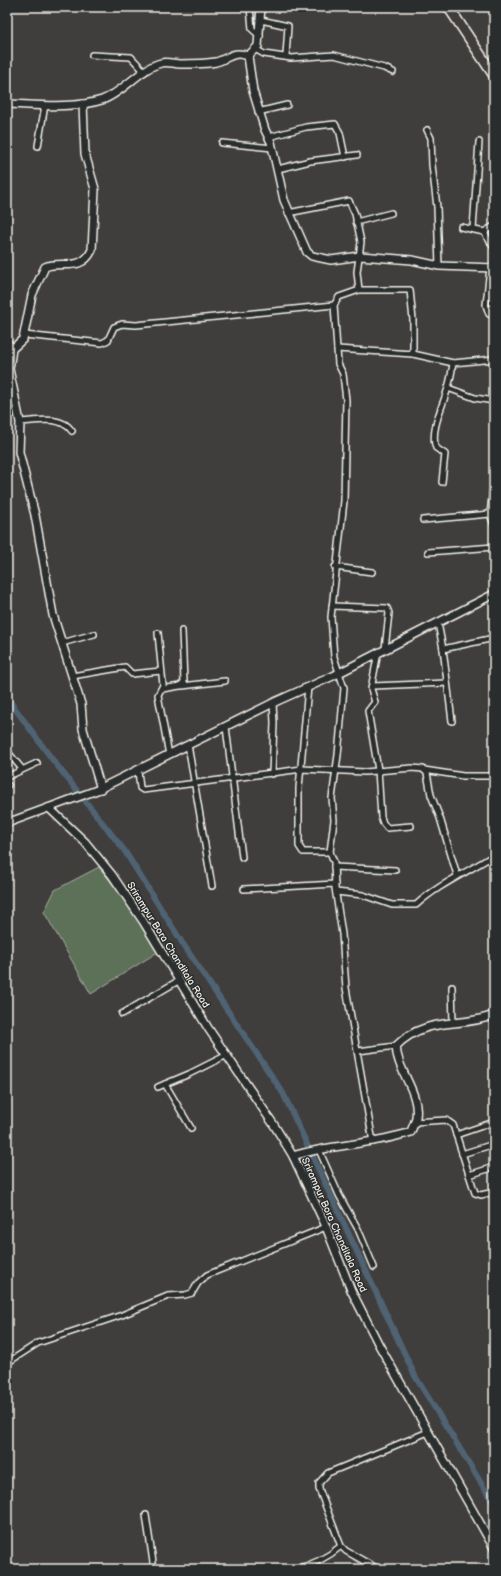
<svg xmlns="http://www.w3.org/2000/svg" width="501" height="1576" font-family="'Balsamiq Sans',sans-serif">
<style>
.pitch{fill:#5d7059;stroke:#a8b0a0}
.lines{fill:none;stroke-linecap:round;stroke-linejoin:round}
.canal{stroke:#4f6473;stroke-width:6}
.street-casing{stroke:#f4f1e8;stroke-width:8}
.secondary-casing{stroke:#f4f1e8;stroke-width:10}
.street{stroke:#2a2d2e;stroke-width:5}
.secondary{stroke:#2a2d2e;stroke-width:7}
.rail{stroke:#f4f1e8;stroke-width:1.5}
.labels{text-anchor:middle;dominant-baseline:central;stroke-width:3;stroke-linejoin:round;paint-order:stroke}
.street-label{font-size:10px;fill:#f4f1e8;stroke:#2a2d2e}
</style>
<rect width="100%" height="100%" fill="#403d3d"/>
<filter id="ink" filterUnits="userSpaceOnUse"><feTurbulence type="fractalNoise" baseFrequency=".025" numOctaves="2"/><feDisplacementMap in="SourceGraphic" scale="8" xChannelSelector="R" yChannelSelector="G"/><feConvolveMatrix kernelMatrix="1 2 1 2 8 2 1 2 1" color-interpolation-filters="sRGB"/></filter>
<g filter="url(#ink)">
<path class="pitch" d="M99,867L141,920L161,950L91,994L44,912L55,890Z"/>
<g class="lines">
<path class="canal" d="M7,700L11,703L52,759L124,850L183,944L283,1093L415,1376L494,1504"/>
<defs>
<g id="street">
<path d="M250,7L252,29L260,36"/>
<path d="M261,20L288,26L286,56"/>
<path d="M257,50L264,54L291,58L334,55L384,68L393,72"/>
<path d="M92,55L131,57L145,72"/>
<path d="M258,112L287,105"/>
<path d="M427,130L431,138L432,165L437,207L439,266"/>
<path d="M269,137L306,127L335,124L340,133L345,157"/>
<path d="M222,143L273,148"/>
<path d="M38,146L45,105"/>
<path d="M278,169L310,161L357,155"/>
<path d="M288,213L349,201L355,214L361,242L357,272L359,290L339,297L334,305L338,364L343,374L346,400L344,501L331,617L334,657L344,688L338,755L332,798L334,820L330,852"/>
<path d="M356,222L391,213"/>
<path d="M461,227L484,232L494,248"/>
<path d="M473,229L479,142"/>
<path d="M484,232L494,226"/>
<path d="M490,268L486,305L489,314L494,316"/>
<path d="M359,290H410L413,320V354"/>
<path d="M24,335L102,343L108,340L114,327L122,324L136,325L334,305"/>
<path d="M7,341L13,348"/>
<path d="M337,349L413,354L453,363L494,359"/>
<path d="M448,388L475,398L494,401"/>
<path d="M20,422C37,421 61,415 72,431"/>
<path d="M494,480L490,514L494,525"/>
<path d="M442,482L445,454L436,448C429,430 445,402 449,384C451,377 452,370 453,363"/>
<path d="M423,520L490,514"/>
<path d="M428,552L494,547"/>
<path d="M335,567L372,572"/>
<path d="M332,606L387,608L389,613L385,649"/>
<path d="M438,623L443,649L452,721"/>
<path d="M158,633L163,685L158,695L169,755"/>
<path d="M62,643L94,634"/>
<path d="M443,649L494,638"/>
<path d="M378,652L371,689L375,702L368,711L378,770L381,817L383,823L387,828L411,826"/>
<path d="M72,676L125,667L132,674L161,671"/>
<path d="M182,686L225,681"/>
<path d="M372,686L447,683"/>
<path d="M308,687L299,788V846L303,852H330L334,862L335,888L342,934L346,988L373,1142"/>
<path d="M162,689L180,686L184,682L182,631"/>
<path d="M226,727L242,857"/>
<path d="M188,745L212,886"/>
<path d="M7,751L22,769"/>
<path d="M424,770L463,776H494"/>
<path d="M138,771L140,788L143,790L302,769L365,772L412,768L423,769L427,773L431,795L440,818L457,875"/>
<path d="M272,774L274,723L273,703"/>
<path d="M7,777L37,763"/>
<path d="M7,784L8,785"/>
<path d="M334,867L395,870"/>
<path d="M244,889L335,884"/>
<path d="M336,892L363,895L392,905H416C439,884 468,872 494,855"/>
<path d="M452,987L453,1022"/>
<path d="M122,1014L178,981"/>
<path d="M358,1051L396,1046"/>
<path d="M165,1084L191,1128"/>
<path d="M158,1087L189,1074L227,1055"/>
<path d="M414,1122L446,1120L453,1125L475,1193L481,1195L494,1192"/>
<path d="M456,1135L494,1122"/>
<path d="M319,1150L339,1195L358,1229L374,1267"/>
<path d="M462,1154L494,1144"/>
<path d="M469,1175L494,1167"/>
<path d="M7,1363L38,1343L122,1315L168,1296L185,1295L192,1293L198,1283L207,1275L326,1227"/>
<path d="M146,1515L154,1569"/>
<path d="M295,1569C313,1565 327,1558 341,1546"/>
<path d="M378,1569L346,1551L341,1546L319,1489V1483L328,1473L428,1432"/>
</g>
<g id="secondary">
<path d="M248,56L258,46L261,7"/>
<path d="M7,104C38,105 72,109 102,100C123,93 140,68 161,63C167,61 174,64 180,64C191,64 205,64 216,62C229,59 232,50 248,56L253,91L265,130L271,142L284,200L307,252L312,256L331,260L360,256L412,260L439,266L494,268"/>
<path d="M83,104L85,154L95,189L92,250C81,273 61,260 45,267L32,295L23,339L12,349L9,369L20,422L19,452L35,515L53,615L81,704L83,729L101,789"/>
<path d="M49,808L85,842L112,875L143,921L208,1028L274,1125L293,1156L324,1222L351,1290L379,1345L494,1548"/>
<path d="M7,823L97,790L277,701L333,676L494,594"/>
<path d="M293,1156C331,1144 372,1145 411,1132C412,1127 416,1122 416,1117C420,1092 397,1071 396,1046C427,1015 459,1029 494,1015"/>
</g>
</defs>
<use href="#street" class="street-casing"/>
<use href="#secondary" class="secondary-casing"/>
<use href="#street" class="street"/>
<use href="#secondary" class="secondary"/>
<g class="rail">
<path d="M442,7L494,85"/>
<path d="M455,7L494,66"/>
</g>
</g>
</g>
<g class="labels">
<g class="street-label">
<text transform="translate(168 945) rotate(58)">Srirampur Bora Chanditala Road</text>
<text transform="translate(334 1225) rotate(66)">Srirampur Bora Chanditala Road</text>
</g>
</g>
<rect width="501" height="1576" fill="none" stroke="#2a2d2e" stroke-width="24"/>
<rect x="12" y="12" width="477" height="1552" fill="none" stroke="#f4f1e8" stroke-width="1.5" filter="url(#ink)"/>
</svg>
